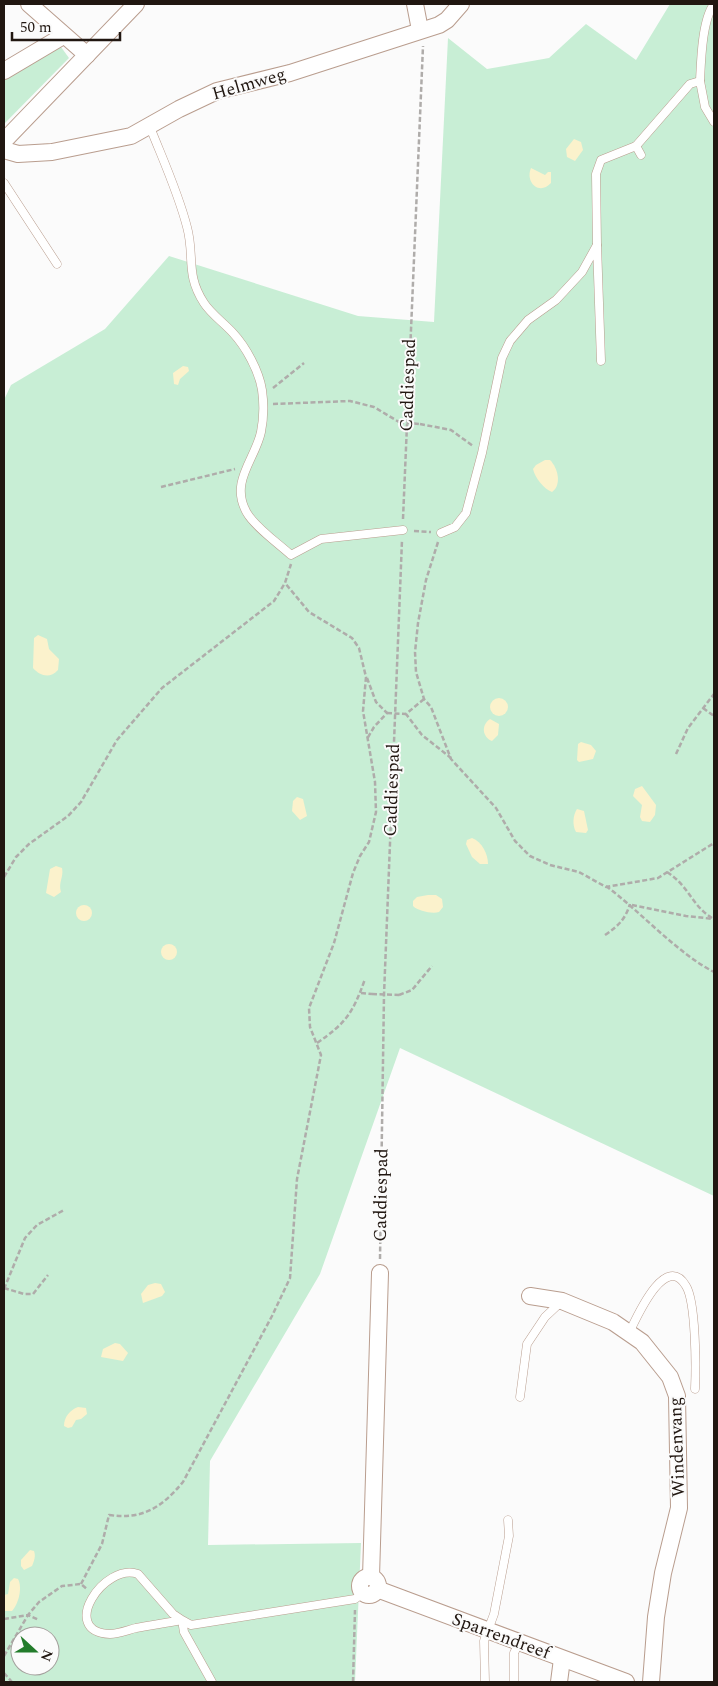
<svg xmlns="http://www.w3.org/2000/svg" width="718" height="1686" font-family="Spectral,serif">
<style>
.green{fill:#c8eed5;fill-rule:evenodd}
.sand{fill:#fbf2cc}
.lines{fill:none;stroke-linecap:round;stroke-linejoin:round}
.lane-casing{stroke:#b99d8e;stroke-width:9}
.street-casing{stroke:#b99d8e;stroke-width:18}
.path{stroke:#afacaa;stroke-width:2.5;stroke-dasharray:5 2.5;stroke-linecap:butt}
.lane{stroke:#fff;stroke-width:8}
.street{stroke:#fff;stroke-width:16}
.path-bridge{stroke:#afacaa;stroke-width:2.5;stroke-dasharray:5 2.5;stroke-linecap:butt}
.labels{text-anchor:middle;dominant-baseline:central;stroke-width:4;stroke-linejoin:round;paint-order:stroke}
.street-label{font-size:18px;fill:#211711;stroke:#fbfbfb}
</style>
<rect width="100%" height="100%" fill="#fbfbfb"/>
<g class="green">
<path d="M670,4H714V1196L400,1048L320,1274L210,1461L208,1545L361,1543L355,1682H4V400L11,385L105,329L169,256L358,316L434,322L448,38L487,69L549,58L586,24L636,60ZM20,1636H50V1666H20Z"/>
<path d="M61,47L69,58L4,124V77L43,53Z"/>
</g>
<g class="sand">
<path d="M574,139L581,142L583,150L575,161L567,157L566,149Z"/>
<path d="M531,168L545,175L548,172H551V183C539,196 525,182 531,168Z"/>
<path d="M183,366L188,367L189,371L180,379L178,385L174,384L173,373Z"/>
<path d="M545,460H550C558,468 562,485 552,492C544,489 535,478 533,469L536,465Z"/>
<path d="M38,635L47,639L49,649L59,659L58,670C50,679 40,676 33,668L34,638Z"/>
<circle cx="499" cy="707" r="9"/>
<path d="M490,719L499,724L498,735L492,741C482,737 481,725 490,719Z"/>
<path d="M581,742L591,745L596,751L593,759L579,762L577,760L578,744Z"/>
<path d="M642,786L656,805L655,815L650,822L642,821L640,817L642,805L633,796L635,789Z"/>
<path d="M297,797L303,799L307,816L300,820L292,811L293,801Z"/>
<path d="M577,809L584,811L588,830L586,833L576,832C572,825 573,815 577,809Z"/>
<path d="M472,838C482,842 488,854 488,864H480L472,857L466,844L467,840Z"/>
<path d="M56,866L62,868C64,877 58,882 61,892L54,897L46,893L50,869Z"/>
<path d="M428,895H436L442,899L443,907L439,912C432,914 418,911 413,906V901L417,897Z"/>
<circle cx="84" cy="913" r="8"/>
<circle cx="169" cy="952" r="8"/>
<path d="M155,1283L161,1284L165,1292L162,1296L143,1303L141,1294L148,1285Z"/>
<path d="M115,1343L120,1344L128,1353L123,1361L101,1357L103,1349Z"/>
<path d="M78,1407L86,1408L87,1414L81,1419L76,1420L72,1427L68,1428L64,1426C64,1417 70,1410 78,1407Z"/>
<path d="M30,1550L34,1551C36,1556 34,1561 32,1566L24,1570L21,1566V1560Z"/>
<path d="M14,1578L18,1579C23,1588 18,1605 12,1611H4V1595L8,1594L10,1582Z"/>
</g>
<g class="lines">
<defs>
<g id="lane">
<path d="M700,81C701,61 702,20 714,4"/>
<path d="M150,127C163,160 178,192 187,227C195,256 185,274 204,303C211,314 224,323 233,333C246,347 259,371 262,390C264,404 264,417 261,432C255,460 229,482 247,513C255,527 279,544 291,555L321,539L403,530"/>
<path d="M636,146L690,84L700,81L705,107L714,122"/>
<path d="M4,183L57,264"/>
<path d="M597,245L596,174L601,160L636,146L641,155"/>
<path d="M441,533L455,527L466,513L482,453L502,358L510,341L528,320L556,300L582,272L597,245L601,361"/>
<path d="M629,1333C636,1319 665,1251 686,1286C696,1302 696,1368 695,1389"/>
<path d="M520,1397L527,1344L545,1317L561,1302"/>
<path d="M212,1682L184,1632L182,1620L173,1614L138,1574C104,1562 58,1632 110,1634C118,1634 128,1630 136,1628C151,1625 167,1623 182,1620L191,1625L355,1599L363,1593"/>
<path d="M485,1682L484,1641L494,1614L509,1536L508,1520"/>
<path d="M514,1682V1653L519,1643"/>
</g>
<g id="street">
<path d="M29,4L87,55"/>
<path d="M415,4L420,30"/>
<path d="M4,71L63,36"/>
<path d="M4,141L136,4"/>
<path d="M4,150L18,154L52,152L131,136L179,109L217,91L290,73L439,25L447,20L461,4"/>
<path d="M530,1296L562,1301L613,1322L642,1342L670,1377L677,1396L679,1508L663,1573L656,1617L651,1682"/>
<circle cx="369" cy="1586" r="9"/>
<path d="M371,1577L380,1273"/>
<path d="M377,1589L626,1682"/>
<path d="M559,1682L562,1659"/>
</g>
</defs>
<use href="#lane" class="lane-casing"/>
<use href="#street" class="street-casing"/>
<g class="path">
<path d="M273,388L304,363"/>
<path d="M273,404L350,401L374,407L399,422"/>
<path d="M420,424L451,430L473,446"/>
<path d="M161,487L235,469"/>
<path d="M403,519L423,46"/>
<path d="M414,531L431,532"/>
<path d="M438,542L426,580L418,623L415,652L416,672L424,699L431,707L451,759L496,808L515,841L530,856L550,865L579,872L606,887L658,878L714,843"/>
<path d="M367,678L376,702L387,713L374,727L367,739"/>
<path d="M424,699L406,714L422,735L451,758"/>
<path d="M703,708L714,716"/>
<path d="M676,754L688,728L714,694"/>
<path d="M667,872C689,886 692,906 712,918"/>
<path d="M4,877L16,857L29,844L68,816L81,802L117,740L162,688L274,601L285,583L291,564"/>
<path d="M606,886C641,912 677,953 714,972"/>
<path d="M632,905L686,916L714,919"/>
<path d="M605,935C618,926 625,920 630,904"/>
<path d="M361,993L372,994"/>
<path d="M399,995L412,990L432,966"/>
<path d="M317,1043C346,1023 353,1013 365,979"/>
<path d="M380,1259L384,995L402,540"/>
<path d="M4,1288L24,1294H33L48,1275"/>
<path d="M4,1289L25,1238L37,1225L64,1210"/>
<path d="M81,1584L102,1544L109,1515C143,1520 162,1507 183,1482L272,1316L290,1278L297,1179L321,1055L310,1027L309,1008L334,943L353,873L360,856L369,842L376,812L375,782L363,711L366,677L359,648L352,638L309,612L285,583"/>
<path d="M4,1619L28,1615L39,1602L62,1586L81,1584L87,1589"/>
<path d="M4,1656L28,1615L39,1620"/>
<path d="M4,1673L12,1682"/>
<path d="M353,1682L355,1610"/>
</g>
<use href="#lane" class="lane"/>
<use href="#street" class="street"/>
<g class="path-bridge">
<path d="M399,422L420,424"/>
<path d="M387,713L406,714"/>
<path d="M372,994L399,995"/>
</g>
</g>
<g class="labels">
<g class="street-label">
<text transform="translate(249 84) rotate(-16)">Helmweg</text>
<text transform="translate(408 385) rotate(-88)">Caddiespad</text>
<text transform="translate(392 790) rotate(-88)">Caddiespad</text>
<text transform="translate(381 1195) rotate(-89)">Caddiespad</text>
<text transform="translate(677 1447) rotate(-92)">Windenvang</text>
<text transform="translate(501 1636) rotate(20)">Sparrendreef</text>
</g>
</g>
<rect width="718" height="1686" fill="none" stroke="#211711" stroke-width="10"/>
<g transform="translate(35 1651) rotate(111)"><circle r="24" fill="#fbfbfb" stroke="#a4a09d"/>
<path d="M0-4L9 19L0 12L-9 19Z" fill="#237c2b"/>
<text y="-8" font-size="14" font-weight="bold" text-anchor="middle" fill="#211711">N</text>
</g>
<path d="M12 32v8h108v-8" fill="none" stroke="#211711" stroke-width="2.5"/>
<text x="20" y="32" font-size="15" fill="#211711" stroke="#fbfbfb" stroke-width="4" paint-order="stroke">50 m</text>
</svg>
